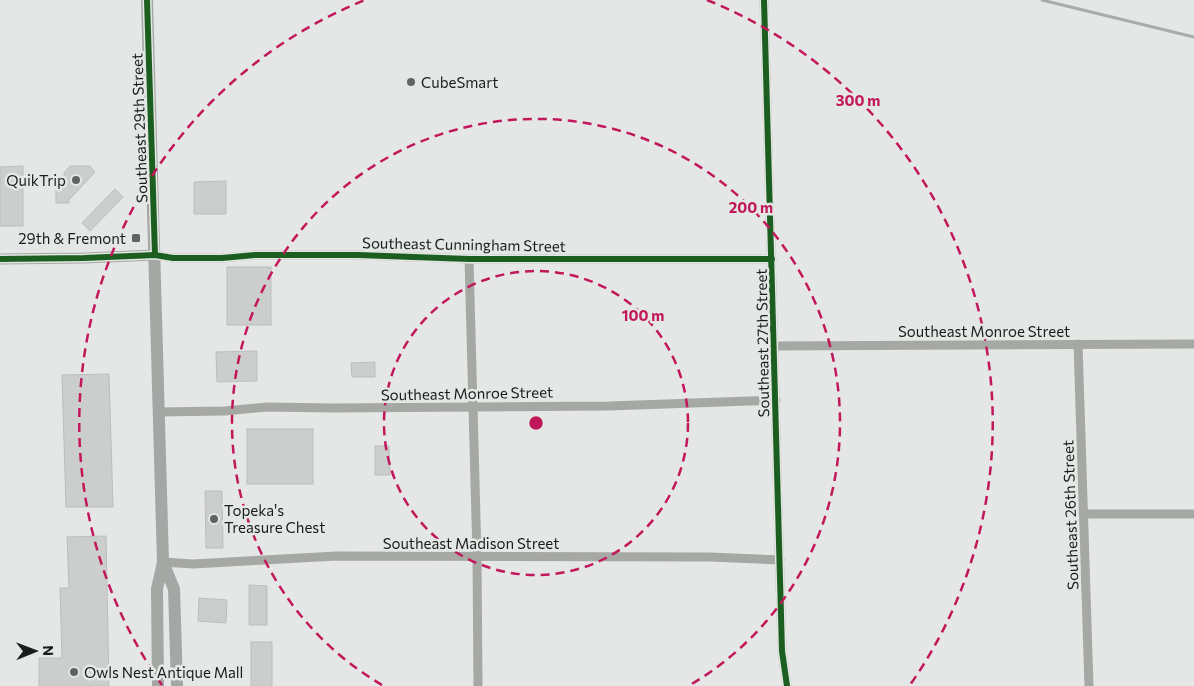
<svg xmlns="http://www.w3.org/2000/svg" width="1194" height="686" font-family="Commissioner,sans-serif">
<style>
.building{fill:#cbcecc;stroke:#bcbebd}
.lines{fill:none;stroke-linecap:round;stroke-linejoin:round}
.minor{stroke:#a6a8a4;stroke-width:9}
.tertiary{stroke:#a6a8a4;stroke-width:11}
.secondary{stroke:#a4a7a4;stroke-width:12}
.rail{stroke:#a8aba9;stroke-width:3}
.cycleway-casing{stroke:#e3e8e4;stroke-width:9}
.cycleway{stroke:#1b5e20;stroke-width:6}
.ring{fill:none;stroke:#c2185b;stroke-width:2.5;stroke-dasharray:9 6}
.poi-dot{fill:#616362;stroke:#e3e8e4;stroke-width:2}
.labels{text-anchor:middle;dominant-baseline:central;stroke-width:5;stroke-linejoin:round;paint-order:stroke}
.poi-label{font-size:15px;fill:#1a1c1b;stroke:#e3e8e4;text-anchor:start}
.street-label{font-size:15px;fill:#1a1c1b;stroke:#e3e8e4}
.centre{fill:#c2185b;stroke:#e3e8e4;stroke-width:2.5}
.ring-label{font-size:15px;text-anchor:middle;font-weight:bold;fill:#c2185b;stroke:#e3e8e4;stroke-width:5;stroke-linejoin:round;paint-order:stroke}
</style>
<rect width="100%" height="100%" fill="#e4e7e5"/>
<g class="building">
<path d="M23,166V226H0V167Z"/>
<path d="M70,166H90L95,172L69,200V203H56V187H64V173Z"/>
<path d="M226,181V214H194V182Z"/>
<path d="M115,189L123,197L90,231L82,223Z"/>
<rect x="227" y="267" width="44" height="58"/>
<path d="M257,351V381L217,382L216,352Z"/>
<path d="M375,362V377H352L351,363Z"/>
<path d="M109,374L113,507H66L62,375Z"/>
<rect x="247" y="429" width="66" height="55"/>
<path d="M375,446H389L390,475H375Z"/>
<path d="M205,491H222L223,548H206Z"/>
<path d="M106,536L109,686H39V658H62L60,588H69L67,537Z"/>
<path d="M249,585L267,586V625H249Z"/>
<path d="M199,598L227,600L226,623L198,621Z"/>
<rect x="251" y="642" width="21" height="44"/>
</g>
<g class="lines">
<g class="minor">
<path d="M764,0L782,651L787,686"/>
<path d="M155,255L173,258H222L255,255H358L469,259H772"/>
<path d="M469,259L477,556L478,686"/>
<path d="M1078,344L1089,686"/>
<path d="M774,346L1194,344"/>
<path d="M159,412L225,411L267,407L333,408L609,406L776,400"/>
<path d="M1083,514H1194"/>
<path d="M163,562L193,564L337,556L710,557L780,560"/>
</g>
<path class="tertiary" d="M0,259L84,258L155,255"/>
<g class="secondary">
<path d="M147,0L163,562L157,589L158,686"/>
<path d="M163,562L174,589L177,686"/>
</g>
<path class="rail" d="M1042,0L1194,37"/>
<defs>
<g id="cycleway">
<path d="M147,0L155,255"/>
<path d="M764,0L782,651L787,686"/>
<path d="M0,259L84,258L155,255L173,258H222L255,255H358L469,259H772"/>
</g>
</defs>
<use href="#cycleway" class="cycleway-casing"/>
<use href="#cycleway" class="cycleway"/>
</g>
<g class="ring">
<circle cx="536" cy="423" r="152"/>
<path d="M382 685A304 304 0 1 1 690 685"/>
<path d="M162 685A456 456 0 0 1 365 0M707 0A456 456 0 0 1 910 685"/>
</g>
<g class="poi-dot">
<circle cx="411" cy="82" r="5"/>
<circle cx="76" cy="180" r="5"/>
<rect x="131" y="233" width="10" height="10" rx="2.5"/>
<circle cx="214" cy="519" r="5"/>
<circle cx="74" cy="672" r="5"/>
</g>
<g class="labels">
<g class="poi-label">
<text x="421" y="82">CubeSmart</text>
<text x="66" y="180" text-anchor="end">QuikTrip</text>
<text x="126" y="238" text-anchor="end">29th &amp; Fremont</text>
<text x="224" y="510">Topeka's<tspan x="224" dy="17">Treasure Chest</tspan></text>
<text x="84" y="672">Owls Nest Antique Mall</text>
</g>
<g class="street-label">
<text transform="translate(139 128) rotate(-92)">Southeast 29th Street</text>
<text transform="translate(464 244) rotate(1)">Southeast Cunningham Street</text>
<text x="984" y="331">Southeast Monroe Street</text>
<text transform="translate(762 343) rotate(-91)">Southeast 27th Street</text>
<text transform="translate(467 393) rotate(-1)">Southeast Monroe Street</text>
<text transform="translate(1070 515) rotate(-92)">Southeast 26th Street</text>
<text x="471" y="543">Southeast Madison Street</text>
</g>
</g>
<circle cx="536" cy="423" r="8" class="centre"/>
<g class="ring-label">
<text x="858" y="106">300 m</text>
<text x="751" y="213">200 m</text>
<text x="643" y="321">100 m</text>
</g>
<g transform="translate(35 651) rotate(89)" stroke="#e3e8e4" stroke-width="4" paint-order="stroke">
<path d="M0-4L9 19L0 12L-9 19Z" fill="#1a1c1b"/>
<text y="-8" font-size="14" font-weight="bold" text-anchor="middle" fill="#1a1c1b">N</text>
</g>
</svg>
